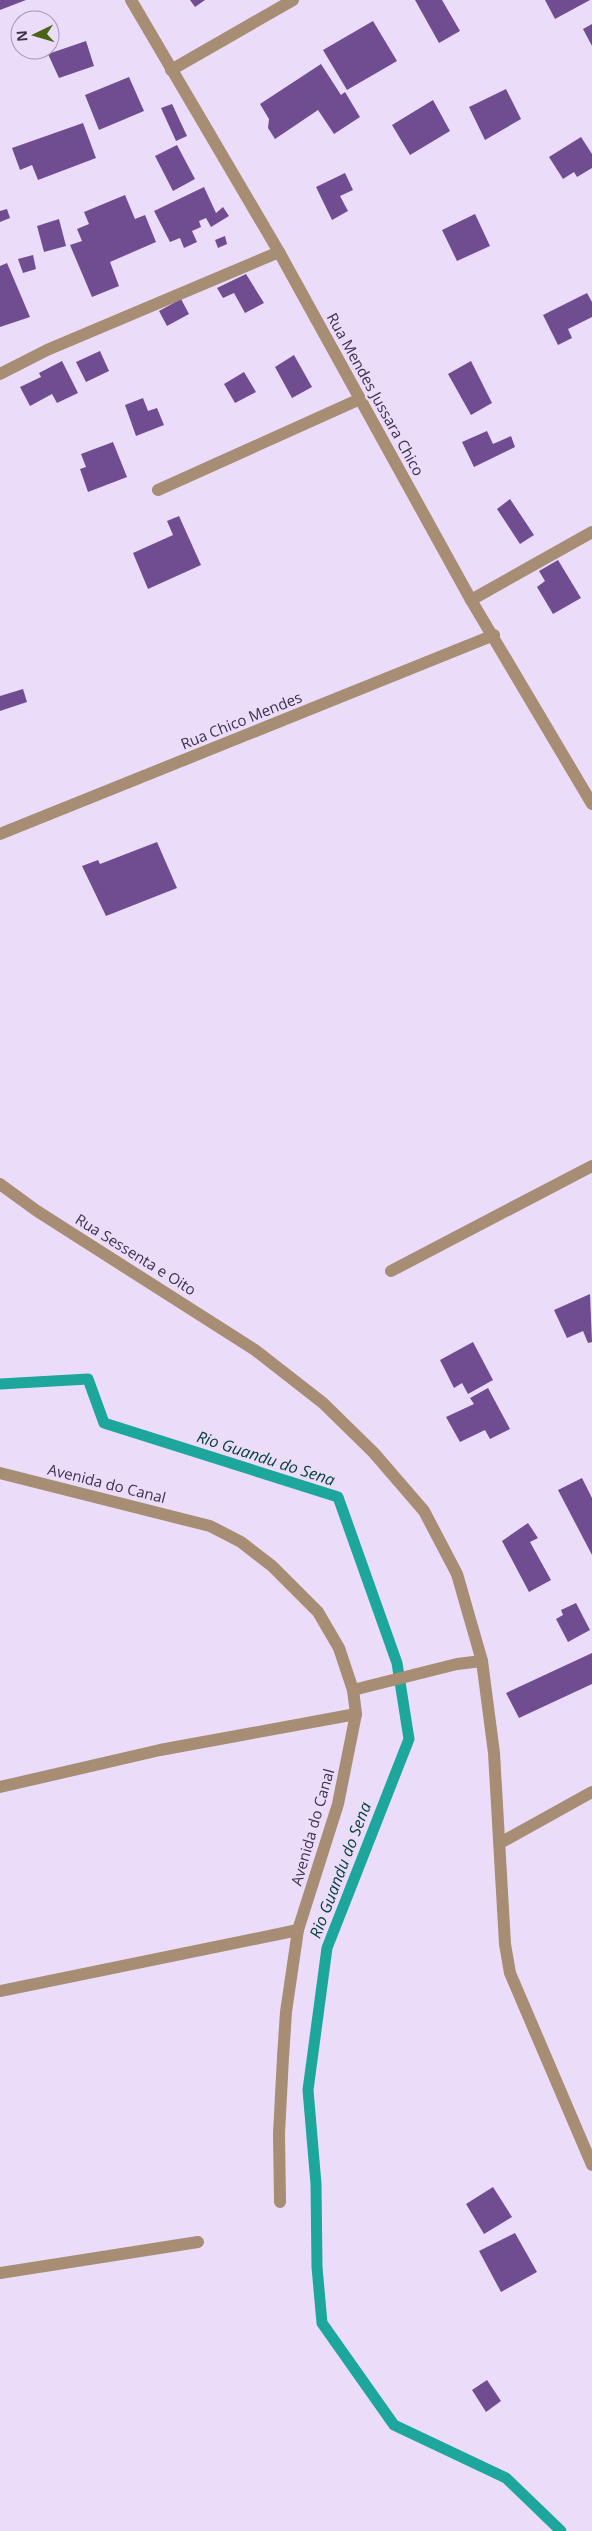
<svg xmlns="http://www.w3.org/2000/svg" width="592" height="2531" font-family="'Open Sans',sans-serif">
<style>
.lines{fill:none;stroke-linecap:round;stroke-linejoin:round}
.stream{stroke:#1da69b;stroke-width:11}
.building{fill:#704d90}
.minor{stroke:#a68d73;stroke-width:12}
.labels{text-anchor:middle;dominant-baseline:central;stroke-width:5;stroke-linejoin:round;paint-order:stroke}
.street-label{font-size:15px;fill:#3e304d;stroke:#ebddfa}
.water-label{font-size:16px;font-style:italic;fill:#08413d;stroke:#ebddfa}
</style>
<rect width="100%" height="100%" fill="#ebddfa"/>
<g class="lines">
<path class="stream" d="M0,1384L88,1379L104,1423L338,1497L397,1663L409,1739L327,1948L308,2090L316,2184L317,2267L322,2323L394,2425L506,2478L561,2531"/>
</g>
<g class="building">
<path d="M0,0H26L0,10Z"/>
<path d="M190,0H205L195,7Z"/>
<path d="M415,0H442L460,31L439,43Z"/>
<path d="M545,0H590L555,19Z"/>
<path d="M373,21L397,61L347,90L323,50Z"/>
<path d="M592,24V46L583,29Z"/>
<path d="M86,41L94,66L59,78L48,54Z"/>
<path d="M321,64L341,95L345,92L360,117L334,134L318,110L275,139L268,128L269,119L260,104Z"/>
<path d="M129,77L144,111L99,130L85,95Z"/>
<path d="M506,89L521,119L485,140L469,107Z"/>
<path d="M433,100L450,131L410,155L392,125Z"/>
<path d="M172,104L187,136L176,141L161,108Z"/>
<path d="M83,123L96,158L38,180L32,165L20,170L12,148Z"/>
<path d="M581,137L592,154V168L577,177L574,172L563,179L549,157Z"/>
<path d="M177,145L195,179L173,191L155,156Z"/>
<path d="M345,173L353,190L340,196L348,211L332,220L316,187Z"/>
<path d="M204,187L216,213L223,207L229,216L211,227L206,218L199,221L201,227L192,231L197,242L184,248L180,238L170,242L154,211Z"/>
<path d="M125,195L135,219L145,215L156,242L110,262L119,286L92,297L70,245L82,241L77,229L89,224L84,212Z"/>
<path d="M7,209L10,218L0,222V211Z"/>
<path d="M475,214L490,246L457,261L442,230Z"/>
<path d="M59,219L66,246L44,252L37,226Z"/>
<path d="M225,236L227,244L218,248L215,240Z"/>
<path d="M33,255L36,269L23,273L18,259Z"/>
<path d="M7,263L30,317L0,327V266Z"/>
<path d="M246,274L264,303L245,313L234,293L223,298L217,288Z"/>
<path d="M587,293L592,302V317L568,329L572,338L558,345L543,315Z"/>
<path d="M181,299L189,314L167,326L159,311Z"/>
<path d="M100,351L109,371L86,382L76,362Z"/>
<path d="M294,355L312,387L292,398L275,367Z"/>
<path d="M62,361L78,393L57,403L52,394L30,406L20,387L41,377L39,373Z"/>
<path d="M471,361L492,403L471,415L448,374Z"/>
<path d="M244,372L256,392L235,403L224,384Z"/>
<path d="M143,398L148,411L157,408L164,425L136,436L125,405Z"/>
<path d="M487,431L493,444L511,436L515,447L474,467L462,442Z"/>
<path d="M113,442L127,477L88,492L80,469L86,467L81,454Z"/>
<path d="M510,499L534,535L520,544L497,509Z"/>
<path d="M179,516L201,565L148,589L133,553L173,535L167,521Z"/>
<path d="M558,560L581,598L553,614L537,587L545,581L539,571Z"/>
<path d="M23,689L27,702L0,711V696Z"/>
<path d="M157,842L177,888L106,916L82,866L98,860L100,864Z"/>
<path d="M590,1294L592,1342L588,1343L583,1331L567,1338L554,1310Z"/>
<path d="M473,1342L493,1380L468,1394L462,1383L454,1388L440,1360Z"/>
<path d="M488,1388L510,1429L490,1439L485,1430L460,1442L446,1417L474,1404L470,1398Z"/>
<path d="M582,1478L592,1498V1555L558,1490Z"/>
<path d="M528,1523L538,1538L530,1542L551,1580L529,1592L502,1541Z"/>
<path d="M576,1603L590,1630L568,1642L556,1619L563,1615L561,1610Z"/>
<path d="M592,1653V1684L519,1718L506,1693Z"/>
<path d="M493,2187L512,2217L484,2234L466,2204Z"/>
<path d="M515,2233L537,2272L501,2292L479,2251Z"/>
<path d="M487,2380L501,2401L486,2412L472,2390Z"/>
</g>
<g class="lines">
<g class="minor">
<path d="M131,0L279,252L471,600L592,804"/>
<path d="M171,70L293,0"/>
<path d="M0,374L47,350L279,252"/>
<path d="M158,490L360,399"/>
<path d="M471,600L592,532"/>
<path d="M0,834L494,635"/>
<path d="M0,1184L37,1211L255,1350L323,1403L374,1453L424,1511L457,1574L482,1661L494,1753L505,1944L510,1973L592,2165"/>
<path d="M391,1271L592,1166"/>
<path d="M0,1473L210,1526L241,1542L272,1566L318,1612L339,1648L353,1690L356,1714L338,1804L298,1930L286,2012L283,2057L279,2134L280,2202"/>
<path d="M353,1690L457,1664L482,1661"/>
<path d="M0,1787L160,1750L356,1714"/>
<path d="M500,1843L592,1792"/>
<path d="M0,1991L298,1930"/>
<path d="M0,2273L198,2242"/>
</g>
</g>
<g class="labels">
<g class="street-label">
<text transform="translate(376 394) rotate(61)">Rua Mendes Jussara Chico</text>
<text transform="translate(241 720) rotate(-22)">Rua Chico Mendes</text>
<text transform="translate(136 1254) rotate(32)">Rua Sessenta e Oito</text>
<text transform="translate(107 1483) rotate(14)">Avenida do Canal</text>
<text transform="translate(312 1827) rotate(-74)">Avenida do Canal</text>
</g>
<g class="water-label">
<text transform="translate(266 1458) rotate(18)">Rio Guandu do Sena</text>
<text transform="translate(340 1870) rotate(-69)">Rio Guandu do Sena</text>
</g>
</g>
<g transform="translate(35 35) rotate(265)"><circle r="24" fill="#ebddfa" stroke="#a698b5"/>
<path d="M0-4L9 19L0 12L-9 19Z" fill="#4a6415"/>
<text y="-8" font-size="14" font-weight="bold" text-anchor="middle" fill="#3e304d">N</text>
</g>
</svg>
